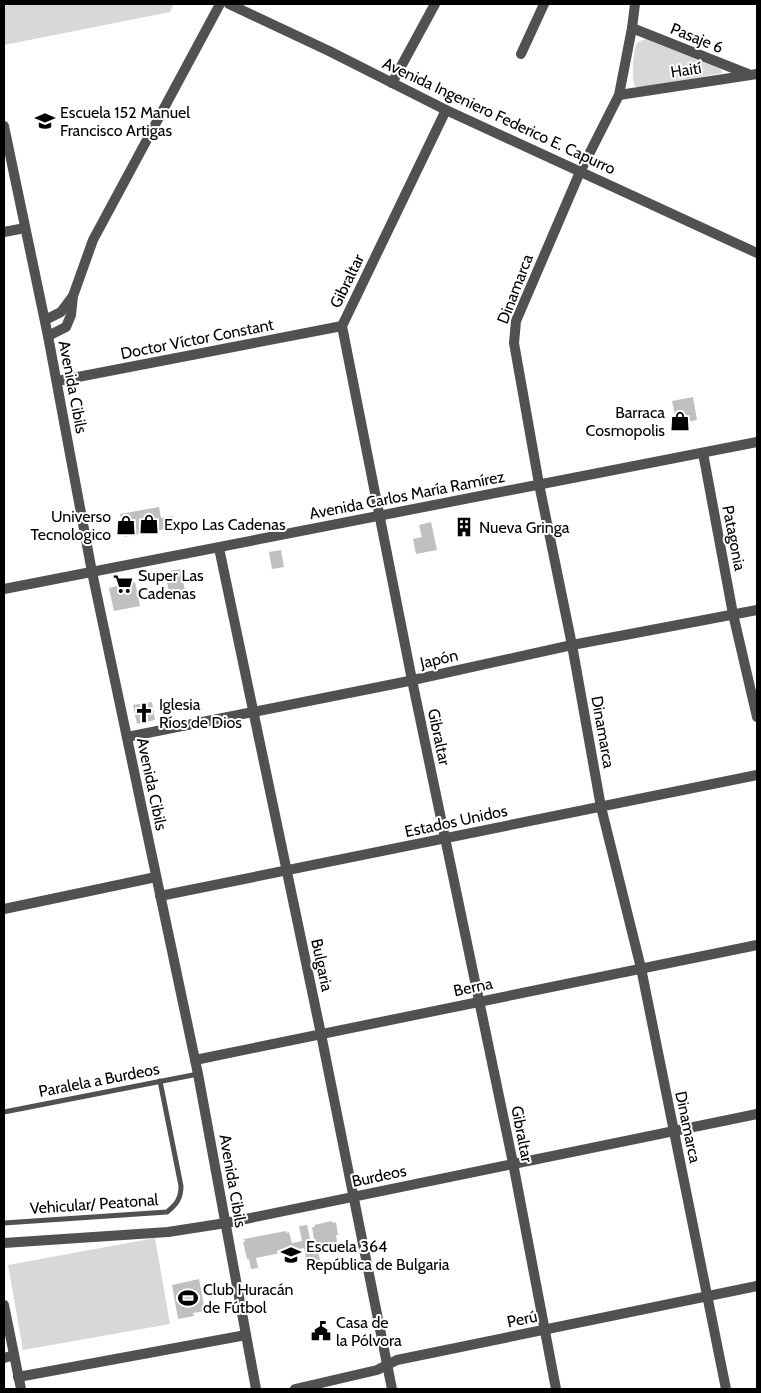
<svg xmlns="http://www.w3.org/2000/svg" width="761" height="1393" font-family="Cabin,sans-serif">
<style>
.green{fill:#d8d8d8}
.building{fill:#c0c0c0}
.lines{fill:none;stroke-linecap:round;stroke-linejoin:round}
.service{stroke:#515151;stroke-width:5}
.minor{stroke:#515151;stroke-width:10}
.tertiary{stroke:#515151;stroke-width:10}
.labels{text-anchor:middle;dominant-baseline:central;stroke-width:4;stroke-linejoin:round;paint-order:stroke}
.street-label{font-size:16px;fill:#000;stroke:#fff}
.poi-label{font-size:16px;fill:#000;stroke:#fff;text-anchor:start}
</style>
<rect width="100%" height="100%" fill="#fff"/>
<g class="green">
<path d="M4,4H174L170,12L4,45Z"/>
<path d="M646,39L721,69L722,73L640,88L635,86C631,80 633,53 636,45C638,41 642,40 646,39Z"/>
<path d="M155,1238L170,1324L23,1350L8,1265Z"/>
</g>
<g class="building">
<path d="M693,397L697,420L677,424L672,401Z"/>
<path d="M159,507L161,518L173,516L176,527L124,537L120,514Z"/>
<path d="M468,520L471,532L459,535L456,523Z"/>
<path d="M431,522L437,550L416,554L413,539L422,537L419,525Z"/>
<path d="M281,550L284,567L272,569L269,552Z"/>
<path d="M180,569L186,594L170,597L165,572Z"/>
<path d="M135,582L140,606L114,611L109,588Z"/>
<path d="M152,702L155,720L137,724L133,705Z"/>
<path d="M332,1221L333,1223L336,1222L338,1235H336L337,1242L317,1246L320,1260L306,1259L304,1248L256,1258L258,1268L251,1269L249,1259H247L243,1242H245L244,1239L286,1231L287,1233L289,1232L292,1243L302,1241L299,1226L307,1225L310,1239H314L312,1227H315L314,1225Z"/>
<path d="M199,1279L205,1311L193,1313L194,1316L178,1319L172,1285Z"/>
</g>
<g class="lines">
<g class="service">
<path d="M4,1112L198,1074"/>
<path d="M4,1223L167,1212C177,1204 181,1198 181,1186L160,1081"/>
</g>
<g class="minor">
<path d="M635,4L632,28L619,95L580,172L516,321L514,343L539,484L572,645L601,807L641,968L726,1389"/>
<path d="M632,28L748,74"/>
<path d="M521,54L544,4"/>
<path d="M392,83L435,4"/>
<path d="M619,95L757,74"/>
<path d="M446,110L342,326L412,680L513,1163L556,1389"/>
<path d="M4,232L25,228"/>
<path d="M45,320L61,312L73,296"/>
<path d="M48,336L66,327L71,315L73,296L93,240L220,4"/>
<path d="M57,381L342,326"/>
<path d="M703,453L733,614L757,717"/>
<path d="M219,548L321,1034L392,1389"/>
<path d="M127,737L404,682L572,645L757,610"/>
<path d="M160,896L757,775"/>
<path d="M4,909L156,877"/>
<path d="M195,1060L757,945"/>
<path d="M226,1223L757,1114"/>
<path d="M4,1305L21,1389"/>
<path d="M4,1358L14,1355"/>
<path d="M18,1377L246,1335"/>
<path d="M295,1389L377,1370L397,1360L757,1286"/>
</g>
<g class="tertiary">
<path d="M229,4L329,51L446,110L757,253"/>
<path d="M4,126L48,336L92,572L198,1074L256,1389"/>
<path d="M4,589L757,442"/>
<path d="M4,1243L168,1232L226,1223"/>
</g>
</g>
<defs>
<symbol id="school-bare" viewBox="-9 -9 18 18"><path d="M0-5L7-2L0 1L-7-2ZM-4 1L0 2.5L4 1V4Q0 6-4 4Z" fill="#000" stroke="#fff" stroke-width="2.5" paint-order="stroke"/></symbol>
<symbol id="shop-bare" viewBox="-9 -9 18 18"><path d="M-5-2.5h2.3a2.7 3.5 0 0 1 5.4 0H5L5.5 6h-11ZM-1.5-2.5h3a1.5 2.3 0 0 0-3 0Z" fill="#000" stroke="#fff" stroke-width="2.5" paint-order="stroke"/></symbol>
<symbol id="building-bare" viewBox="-9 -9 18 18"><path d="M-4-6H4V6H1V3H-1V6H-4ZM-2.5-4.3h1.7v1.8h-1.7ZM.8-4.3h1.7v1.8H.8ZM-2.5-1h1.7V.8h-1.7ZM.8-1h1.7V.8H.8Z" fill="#000" stroke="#fff" stroke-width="2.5" paint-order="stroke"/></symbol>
<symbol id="supermarket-bare" viewBox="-9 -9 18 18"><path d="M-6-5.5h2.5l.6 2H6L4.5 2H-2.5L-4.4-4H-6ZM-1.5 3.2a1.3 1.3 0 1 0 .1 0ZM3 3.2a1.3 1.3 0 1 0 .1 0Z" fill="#000" stroke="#fff" stroke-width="2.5" paint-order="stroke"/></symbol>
<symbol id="church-bare" viewBox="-9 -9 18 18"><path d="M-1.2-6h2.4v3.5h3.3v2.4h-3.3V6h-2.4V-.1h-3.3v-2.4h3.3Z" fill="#000" stroke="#fff" stroke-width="2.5" paint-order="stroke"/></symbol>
<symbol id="stadium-bare" viewBox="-9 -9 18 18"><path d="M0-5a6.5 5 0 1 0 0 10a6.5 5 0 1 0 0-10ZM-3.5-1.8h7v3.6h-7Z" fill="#000" stroke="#fff" stroke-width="2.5" paint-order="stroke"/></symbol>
<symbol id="civic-bare" viewBox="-9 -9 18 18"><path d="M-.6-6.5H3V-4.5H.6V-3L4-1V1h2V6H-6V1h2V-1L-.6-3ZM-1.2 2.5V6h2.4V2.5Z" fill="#000" stroke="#fff" stroke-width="2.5" paint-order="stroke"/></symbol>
</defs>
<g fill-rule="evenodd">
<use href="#school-bare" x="31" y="107" width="28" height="28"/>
<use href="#shop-bare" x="666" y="407" width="28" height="28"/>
<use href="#shop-bare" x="135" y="510" width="28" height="28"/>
<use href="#shop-bare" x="112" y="511" width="28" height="28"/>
<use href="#building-bare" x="450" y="513" width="28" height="28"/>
<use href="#supermarket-bare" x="109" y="570" width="28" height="28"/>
<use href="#church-bare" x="130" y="699" width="28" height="28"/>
<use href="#school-bare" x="277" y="1241" width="28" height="28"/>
<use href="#stadium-bare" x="174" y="1284" width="28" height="28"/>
<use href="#civic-bare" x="307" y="1317" width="28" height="28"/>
</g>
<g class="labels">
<g class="street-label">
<text transform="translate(697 38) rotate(22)">Pasaje 6</text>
<text transform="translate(686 70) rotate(-9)">Haití</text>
<text transform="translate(499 116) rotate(25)">Avenida Ingeniero Federico E. Capurro</text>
<text transform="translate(347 281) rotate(-64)">Gibraltar</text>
<text transform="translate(515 289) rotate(-69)">Dinamarca</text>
<text transform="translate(197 339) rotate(-11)">Doctor Víctor Constant</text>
<text transform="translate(73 387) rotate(79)">Avenida Cibils</text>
<text transform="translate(407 495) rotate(-11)">Avenida Carlos María Ramírez</text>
<text transform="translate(734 538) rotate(79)">Patagonia</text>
<text transform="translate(439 659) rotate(-13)">Japón</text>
<text transform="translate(603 732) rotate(80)">Dinamarca</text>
<text transform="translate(439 737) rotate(78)">Gibraltar</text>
<text transform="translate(152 784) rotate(78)">Avenida Cibils</text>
<text transform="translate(456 821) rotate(-12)">Estados Unidos</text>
<text transform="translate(322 965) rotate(78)">Bulgaria</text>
<text transform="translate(473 987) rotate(-12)">Berna</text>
<text transform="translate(99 1080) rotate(-11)">Paralela a Burdeos</text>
<text transform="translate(688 1127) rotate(78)">Dinamarca</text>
<text transform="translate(522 1134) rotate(79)">Gibraltar</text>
<text transform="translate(379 1176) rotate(-12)">Burdeos</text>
<text transform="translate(233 1181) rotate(80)">Avenida Cibils</text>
<text transform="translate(94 1204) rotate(-4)">Vehicular/ Peatonal</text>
<text transform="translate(522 1319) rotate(-12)">Perú</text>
</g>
<g class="poi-label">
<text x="60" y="112">Escuela 152 Manuel<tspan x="60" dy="18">Francisco Artigas</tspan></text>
<text x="665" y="412" text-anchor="end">Barraca<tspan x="665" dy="18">Cosmopolis</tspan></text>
<text x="111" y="516" text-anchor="end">Universo<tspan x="111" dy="18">Tecnologico</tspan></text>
<text x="164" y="524">Expo Las Cadenas</text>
<text x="479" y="527">Nueva Gringa</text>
<text x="138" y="575">Super Las<tspan x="138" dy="18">Cadenas</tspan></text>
<text x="159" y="704">Iglesia<tspan x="159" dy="18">Ríos de Dios</tspan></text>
<text x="306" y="1246">Escuela 364<tspan x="306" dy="18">República de Bulgaria</tspan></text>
<text x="203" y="1289">Club Huracán<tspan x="203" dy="18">de Fútbol</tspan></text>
<text x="336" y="1322">Casa de<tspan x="336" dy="18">la Pólvora</tspan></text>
</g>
</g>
<rect width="761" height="1393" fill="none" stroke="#000000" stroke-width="10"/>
</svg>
